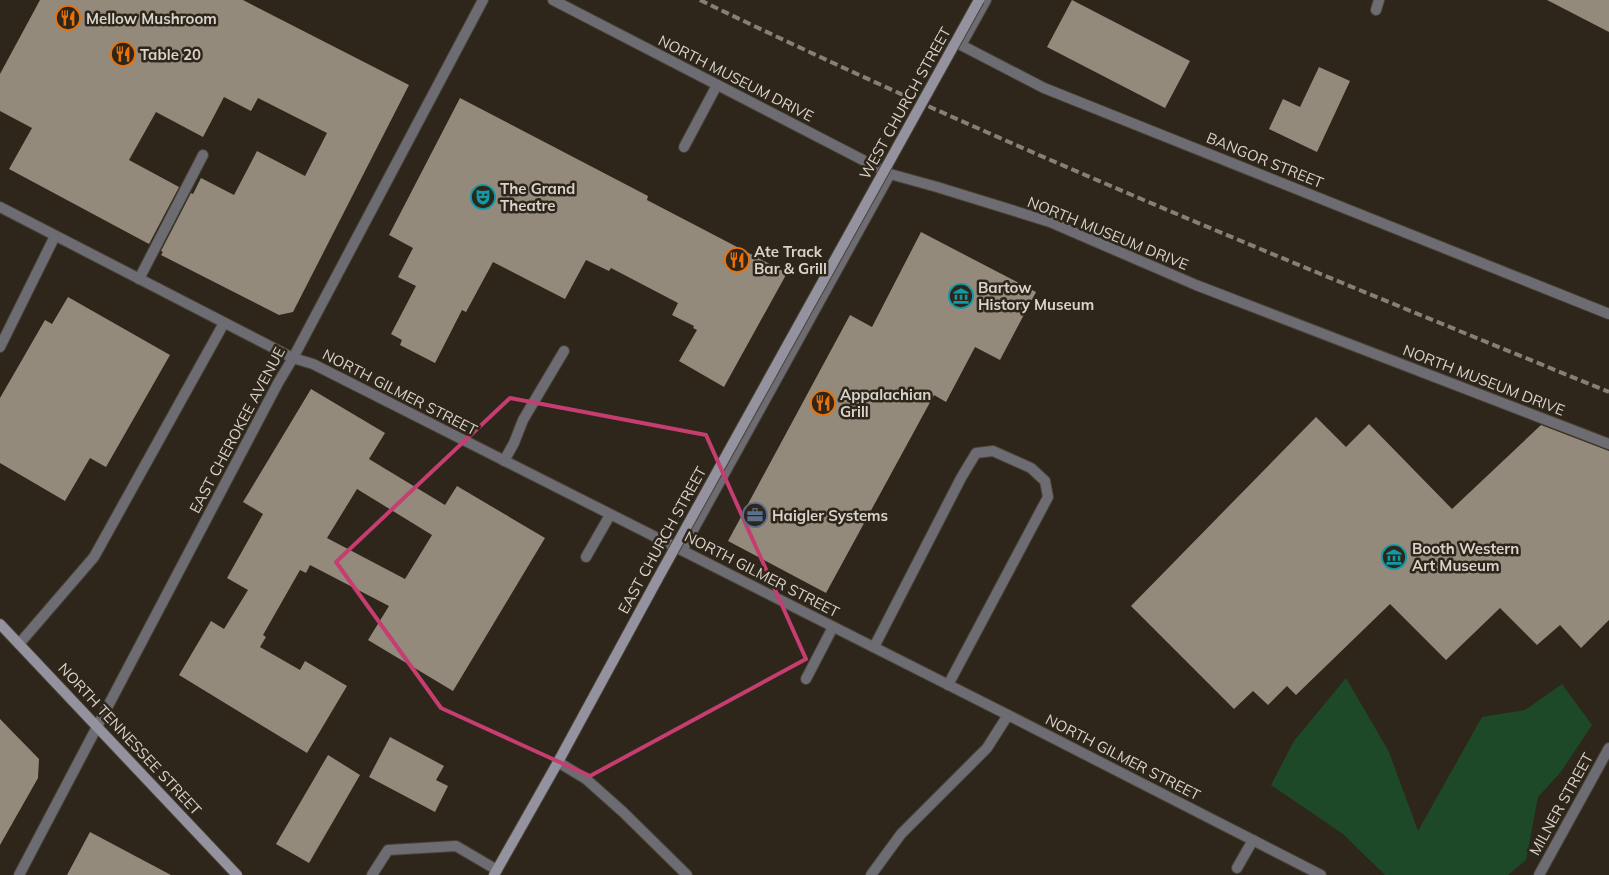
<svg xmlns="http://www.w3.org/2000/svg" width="1609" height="875" font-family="Mulish,sans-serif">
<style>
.green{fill:#1e4928}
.building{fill:#948a7c;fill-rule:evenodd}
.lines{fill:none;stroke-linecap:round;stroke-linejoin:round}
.service-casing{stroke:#494236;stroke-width:12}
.minor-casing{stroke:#494236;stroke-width:12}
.tertiary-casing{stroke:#494236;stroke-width:12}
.secondary-casing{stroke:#494236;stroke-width:12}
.service{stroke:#6d6c73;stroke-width:10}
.minor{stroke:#6d6c73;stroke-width:10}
.tertiary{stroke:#6d6c73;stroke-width:10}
.secondary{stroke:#94929e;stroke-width:10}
.rail{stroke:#857f75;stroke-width:4;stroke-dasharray:8 4;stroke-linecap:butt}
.secondary-bridge-casing{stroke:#494236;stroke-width:12;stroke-linecap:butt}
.secondary-bridge{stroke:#94929e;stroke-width:10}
.marked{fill:none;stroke:#c63d71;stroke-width:4;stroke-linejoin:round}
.labels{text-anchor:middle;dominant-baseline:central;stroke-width:5;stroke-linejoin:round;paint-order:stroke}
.poi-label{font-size:15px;font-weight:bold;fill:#d8d3cb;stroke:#2e261a;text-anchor:start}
.street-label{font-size:15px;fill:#d8d3cb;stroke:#2e261a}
</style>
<rect width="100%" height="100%" fill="#2e261a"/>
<path class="green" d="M1346,678L1389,752L1418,831L1482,717L1525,710L1562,684L1592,725L1560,773L1538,797L1526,860L1508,875H1385L1343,834L1271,785L1294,741Z"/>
<g class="building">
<path d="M40,0H243L409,85L293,312L279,315L161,255L163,252L161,251L191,193L193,194L201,178L234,195L257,151L305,176L327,133L258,98L251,111L224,97L203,137L156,112L129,160L179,187L149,244L9,169L32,128L0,111V74Z"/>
<path d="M1072,0L1190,61L1165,108L1047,47Z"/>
<path d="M1547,0H1609V32Z"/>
<path d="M1319,67L1350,81L1317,152L1269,129L1283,99L1300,107Z"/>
<path d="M460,98L648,196L647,200L787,273L724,387L679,361L697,330L693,328L694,326L672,315L678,303L611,268L609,271L586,260L565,299L493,262L466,312L462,310L435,363L400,345L402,340L391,334L416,286L398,277L413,248L389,235Z"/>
<path d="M921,232L1036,292L1000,360L975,347L946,402L934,395L826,593L728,541L850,315L872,327Z"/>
<path d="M68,297L170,355L106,467L90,458L65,501L0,463V398L45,320L52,324Z"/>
<path d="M311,389L385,433L369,459L445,505L457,486L545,538L453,691L368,640L389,606L310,565L306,573L300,570L263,635L266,637L260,647L300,670L305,661L347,686L307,753L179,675L211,621L224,629L248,590L227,578L263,514L243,502ZM357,489L432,535L405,579L327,538Z"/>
<path d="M1316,417L1346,447L1369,424L1452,509L1541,425L1609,451V620L1581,648L1560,625L1537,645L1500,608L1446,660L1390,604L1296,695L1287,686L1268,705L1253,691L1234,709L1131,606Z"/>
<path d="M0,719L39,759L38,778L0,845Z"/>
<path d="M390,737L444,766L436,780L448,786L435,812L369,777Z"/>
<path d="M328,755L360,775L309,863L276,844Z"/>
<path d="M90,832L171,875H67Z"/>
</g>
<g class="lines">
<defs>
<g id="service">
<path d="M1376,10L1379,0"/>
<path d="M684,147L717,85"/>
<path d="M139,279L203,155"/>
<path d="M0,347L55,236"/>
<path d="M504,461L514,443L523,420L564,351"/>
<path d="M586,557L610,515"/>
<path d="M19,644L94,557L224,323"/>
<path d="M874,647L961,478L976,453L993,451L1031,468L1045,481L1048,497L948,685"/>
<path d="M806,679L833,627"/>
<path d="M1237,868L1253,840"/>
<path d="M372,875L388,850L456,846L497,870"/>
<path d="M871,875L901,834L987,748L1008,715"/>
</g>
<g id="minor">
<path d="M553,0L890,174L937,187L1050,222L1196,285L1609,444"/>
<path d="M986,0L961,45L1044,88L1609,314"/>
<path d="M682,550L890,174"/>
<path d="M558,762L586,779L623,812L687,875"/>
<path d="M1539,875L1609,748"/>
</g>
<g id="tertiary">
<path d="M0,207L293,358L313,364L1008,715L1321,875"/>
<path d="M19,875L278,383L293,358L483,0"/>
</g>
<g id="secondary">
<path d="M0,624L237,875"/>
<path d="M494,875L558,762L657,580"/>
</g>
</defs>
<use href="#service" class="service-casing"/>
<use href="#minor" class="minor-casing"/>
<use href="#tertiary" class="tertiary-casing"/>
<use href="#secondary" class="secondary-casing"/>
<use href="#service" class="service"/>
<use href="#minor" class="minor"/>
<use href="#tertiary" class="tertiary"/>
<use href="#secondary" class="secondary"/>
<path class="rail" d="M700,0C997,144 1303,267 1609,392"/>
<defs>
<path id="secondary-bridge" d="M657,580L979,0"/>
</defs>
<use href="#secondary-bridge" class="secondary-bridge-casing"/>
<use href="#secondary-bridge" class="secondary-bridge"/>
</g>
<path class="marked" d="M510,398L706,435L806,659L590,776L441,708L336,562Z"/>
<defs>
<symbol id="restaurant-ring" viewBox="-11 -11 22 22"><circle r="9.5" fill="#2e261a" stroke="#e8710a" stroke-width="1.5"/><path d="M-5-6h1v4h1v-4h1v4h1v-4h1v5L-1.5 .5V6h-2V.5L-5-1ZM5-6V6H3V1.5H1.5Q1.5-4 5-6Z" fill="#e8710a"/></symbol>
<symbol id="theatre-ring" viewBox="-11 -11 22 22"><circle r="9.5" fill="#2e261a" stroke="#0f9aa8" stroke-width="1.5"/><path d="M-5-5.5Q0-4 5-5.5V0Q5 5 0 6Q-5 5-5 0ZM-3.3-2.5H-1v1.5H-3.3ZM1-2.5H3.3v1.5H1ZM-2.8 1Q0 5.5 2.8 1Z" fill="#0f9aa8"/></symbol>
<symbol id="museum-ring" viewBox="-11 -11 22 22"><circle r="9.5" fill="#2e261a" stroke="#0f9aa8" stroke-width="1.5"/><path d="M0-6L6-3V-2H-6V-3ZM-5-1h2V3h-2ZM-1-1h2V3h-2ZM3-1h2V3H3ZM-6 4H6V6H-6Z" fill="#0f9aa8"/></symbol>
<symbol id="office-ring" viewBox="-11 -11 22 22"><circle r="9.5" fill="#2e261a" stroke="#5c6f8a" stroke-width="1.5"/><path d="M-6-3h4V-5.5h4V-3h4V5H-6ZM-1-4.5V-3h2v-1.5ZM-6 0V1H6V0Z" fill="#5c6f8a"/></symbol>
</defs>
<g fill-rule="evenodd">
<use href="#restaurant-ring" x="54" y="4" width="28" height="28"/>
<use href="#restaurant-ring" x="109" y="40" width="28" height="28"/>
<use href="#theatre-ring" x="469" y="183" width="28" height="28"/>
<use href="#restaurant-ring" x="723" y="246" width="28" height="28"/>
<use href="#museum-ring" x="947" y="282" width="28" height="28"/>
<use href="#restaurant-ring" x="809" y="389" width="28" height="28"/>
<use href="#office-ring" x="741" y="501" width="28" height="28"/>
<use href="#museum-ring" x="1380" y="543" width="28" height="28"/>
</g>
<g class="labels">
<g class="poi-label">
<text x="86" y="18">Mellow Mushroom</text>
<text x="140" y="54">Table 20</text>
<text x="500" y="188">The Grand<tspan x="500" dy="17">Theatre</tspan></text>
<text x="754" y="251">Ate Track<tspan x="754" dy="17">Bar &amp; Grill</tspan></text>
<text x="978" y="287">Bartow<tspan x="978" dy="17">History Museum</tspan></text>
<text x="840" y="394">Appalachian<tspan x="840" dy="17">Grill</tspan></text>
<text x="772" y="515">Haigler Systems</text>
<text x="1412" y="548">Booth Western<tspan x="1412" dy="17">Art Museum</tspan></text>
</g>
<g class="street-label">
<text transform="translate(736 78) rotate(27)">NORTH MUSEUM DRIVE</text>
<text transform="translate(905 103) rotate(-61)">WEST CHURCH STREET</text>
<text transform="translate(1265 160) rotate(22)">BANGOR STREET</text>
<text transform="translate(1108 233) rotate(22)">NORTH MUSEUM DRIVE</text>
<text transform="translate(1484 380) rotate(21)">NORTH MUSEUM DRIVE</text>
<text transform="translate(400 392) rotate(27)">NORTH GILMER STREET</text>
<text transform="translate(237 430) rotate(-62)">EAST CHEROKEE AVENUE</text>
<text transform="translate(662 540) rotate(-61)">EAST CHURCH STREET</text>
<text transform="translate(762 574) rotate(27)">NORTH GILMER STREET</text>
<text transform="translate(130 739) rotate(47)">NORTH TENNESSEE STREET</text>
<text transform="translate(1123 757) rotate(27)">NORTH GILMER STREET</text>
<text transform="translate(1561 804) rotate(-61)">MILNER STREET</text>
</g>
</g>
</svg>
